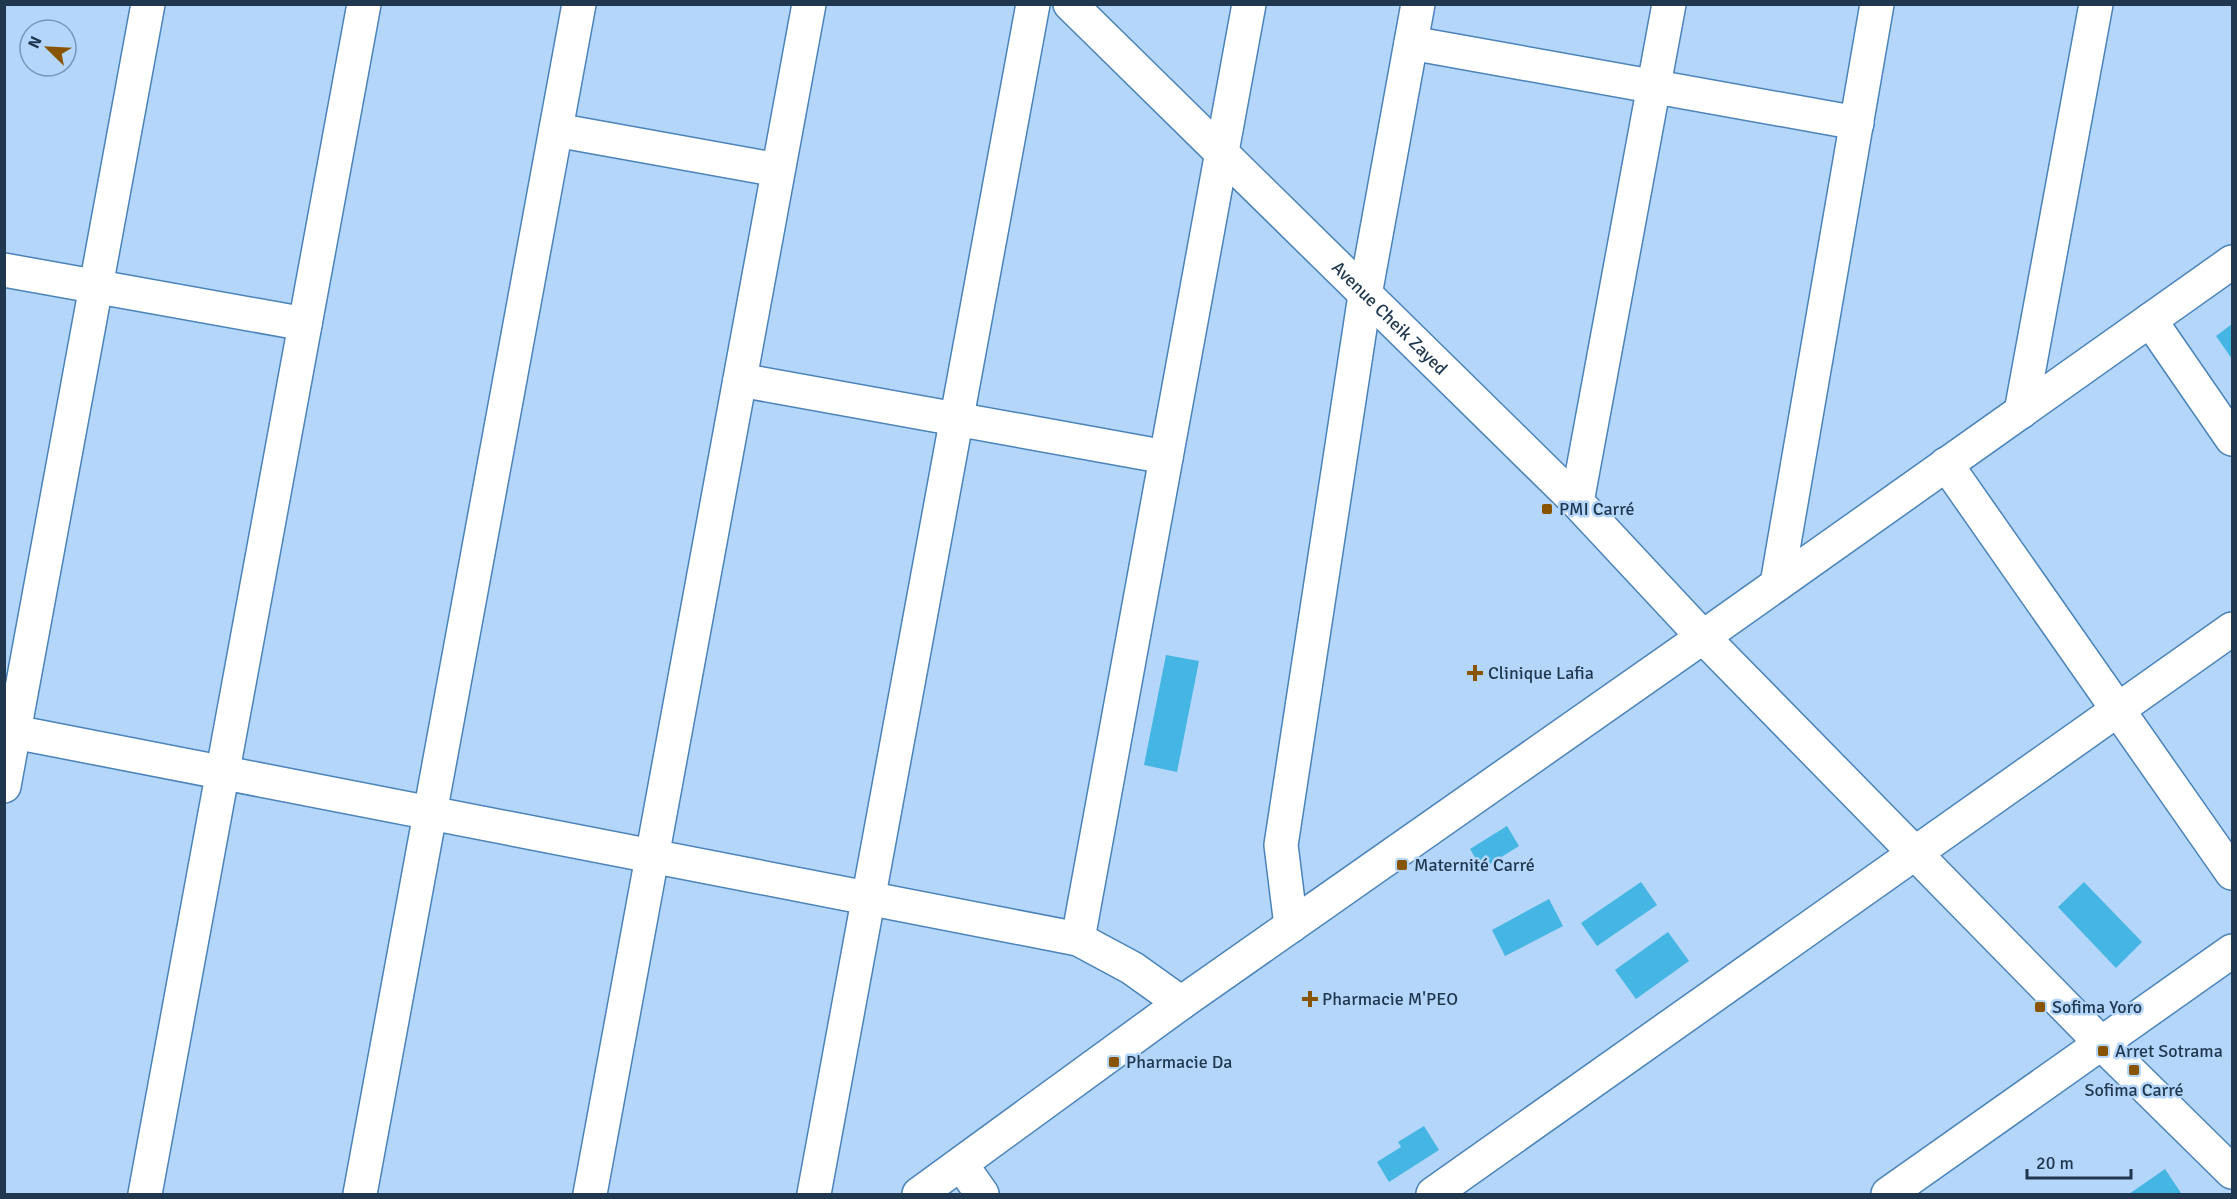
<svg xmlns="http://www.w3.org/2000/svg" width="2237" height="1199" font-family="Signika,sans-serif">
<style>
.building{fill:#45b5e3}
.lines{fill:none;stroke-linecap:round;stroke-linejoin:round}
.minor-casing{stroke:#4a83ba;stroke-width:36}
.minor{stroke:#fff;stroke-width:33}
.poi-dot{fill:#885400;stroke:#b4d6fa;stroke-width:2}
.labels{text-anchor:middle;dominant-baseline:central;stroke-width:5;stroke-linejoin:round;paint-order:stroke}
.street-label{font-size:18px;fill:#1f374f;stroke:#b4d6fa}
.poi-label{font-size:18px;fill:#1f374f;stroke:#b4d6fa;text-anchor:start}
</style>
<rect width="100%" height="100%" fill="#b4d6fa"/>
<g class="building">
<path d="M2232,324V359L2216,336Z"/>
<path d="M1166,655L1199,661L1177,772L1144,765Z"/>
<path d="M1507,826L1519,846L1482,869L1470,849Z"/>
<path d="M1641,882L1657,905L1597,946L1581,923Z"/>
<path d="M2084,882L2142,942L2116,968L2058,907Z"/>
<path d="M1549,899L1563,926L1505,956L1492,930Z"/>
<path d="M1668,932L1689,961L1636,999L1615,970Z"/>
<path d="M1424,1126L1439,1150L1389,1182L1377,1162L1401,1147L1398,1142Z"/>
<path d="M2165,1169L2181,1193L2129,1194Z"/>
</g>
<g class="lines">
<defs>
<g id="minor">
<path id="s1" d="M1070,4L1577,502L1703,637L2101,1043L2232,1172"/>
<path d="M1411,43L1857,123"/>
<path d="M556,130L778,170"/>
<path d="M4,270L305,324"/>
<path d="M2150,320L2232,439"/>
<path d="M740,380L1166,457"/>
<path d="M2021,412L2096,4"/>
<path d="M1946,464L2232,873"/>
<path d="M1577,502L1669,4"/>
<path d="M1777,584L1877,4"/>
<path d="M4,730L1078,939L1132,968L1181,1003"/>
<path d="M4,786L148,4"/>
<path d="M1291,926L1281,845L1365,295L1418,4"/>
<path d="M1078,939L1249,4"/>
<path d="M961,1164L982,1194"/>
<path d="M145,1194L364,4"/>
<path d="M360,1194L579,4"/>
<path d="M590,1194L809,4"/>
<path d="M814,1194L1033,4"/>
<path d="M919,1194L1181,1003L1703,637L2232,262"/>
<path d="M1433,1194L2232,629"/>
<path d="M1888,1194L2232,951"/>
</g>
</defs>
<use href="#minor" class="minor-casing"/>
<use href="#minor" class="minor"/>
</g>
<g class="poi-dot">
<rect x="1541" y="503" width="12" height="12" rx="3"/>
<path d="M1472 664h6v6h6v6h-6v6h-6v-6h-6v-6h6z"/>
<rect x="1396" y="859" width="12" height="12" rx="3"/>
<path d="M1307 990h6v6h6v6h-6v6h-6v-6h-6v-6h6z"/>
<rect x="2034" y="1001" width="12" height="12" rx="3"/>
<rect x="2097" y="1045" width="12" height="12" rx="3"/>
<rect x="1108" y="1056" width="12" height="12" rx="3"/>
<rect x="2128" y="1064" width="12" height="12" rx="3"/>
</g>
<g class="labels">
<g class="street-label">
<text stroke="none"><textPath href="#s1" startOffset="448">Avenue Cheik Zayed</textPath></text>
</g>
<g class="poi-label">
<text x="1559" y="509">PMI Carré</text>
<text x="1488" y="673">Clinique Lafia</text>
<text x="1414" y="865">Maternité Carré</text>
<text x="1322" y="999">Pharmacie M'PEO</text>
<text x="2052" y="1007">Sofima Yoro</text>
<text x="2115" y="1051">Arret Sotrama</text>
<text x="1126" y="1062">Pharmacie Da</text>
<text x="2134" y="1090" text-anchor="middle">Sofima Carré</text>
</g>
</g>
<rect width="2237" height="1199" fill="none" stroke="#1f374f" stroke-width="12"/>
<g transform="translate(48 48) rotate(294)"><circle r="28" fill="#b4d6fa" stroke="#7896b6" stroke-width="1.5"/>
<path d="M0-4.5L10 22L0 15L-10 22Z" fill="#885400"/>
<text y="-9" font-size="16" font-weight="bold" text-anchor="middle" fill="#1f374f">N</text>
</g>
<path d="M2027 1169v9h104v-9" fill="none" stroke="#1f374f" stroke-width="3"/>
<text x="2036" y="1169" font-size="18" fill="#1f374f" stroke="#b4d6fa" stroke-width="4.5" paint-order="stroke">20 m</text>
</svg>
